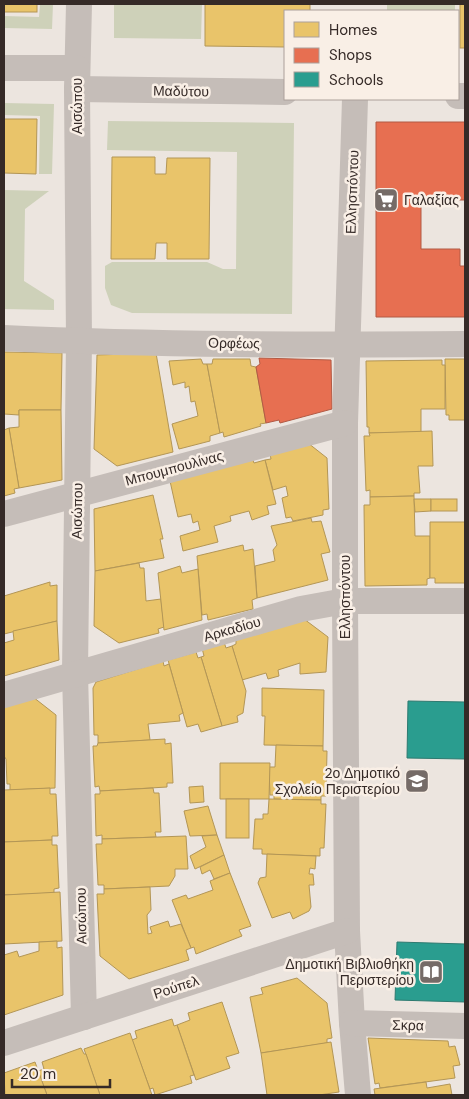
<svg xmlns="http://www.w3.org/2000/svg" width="469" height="1099" font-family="'DM Sans',sans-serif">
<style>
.green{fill:#ced1b9}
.homes{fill:#e9c46a;stroke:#b39656}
.shops{fill:#e76f51;stroke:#b25a44}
.schools{fill:#2a9d8f;stroke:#2d7a70}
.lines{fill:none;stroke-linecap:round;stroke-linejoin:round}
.minor{stroke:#c5bdb8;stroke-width:26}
.labels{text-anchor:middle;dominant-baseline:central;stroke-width:5;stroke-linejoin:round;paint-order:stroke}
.street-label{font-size:14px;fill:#352a27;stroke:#f9efe6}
.poi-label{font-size:14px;fill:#352a27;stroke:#f9efe6;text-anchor:end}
</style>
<rect width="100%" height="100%" fill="#ece5df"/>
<g class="green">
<path d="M40,4H53L52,29L4,28V16L39,17Z"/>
<path d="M114,4H202L201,39L114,38Z"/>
<rect x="387" y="4" width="68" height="7"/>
<path d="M4,103L54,104L52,174H39L40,116L4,115Z"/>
<path d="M108,121L294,123L292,314L132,313L111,305L105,288V266L112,262H207L223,269H236L237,152L107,150Z"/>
<path d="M4,190L49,191L25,209L24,281L54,300V310L4,309Z"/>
</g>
<g class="homes">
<rect x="4" y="4" width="33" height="8"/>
<path d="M205,4H310V11H285V47L205,46Z"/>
<rect x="460" y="4" width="5" height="44"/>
<path d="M4,119H37L36,174L4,173Z"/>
<path d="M112,157H155V174H166L167,158H210L209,259H167V243H156L155,259H111Z"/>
<path d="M4,352L62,353L61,410H19V415L4,414Z"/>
<path d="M156,353L173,452L117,466L94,449L97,355Z"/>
<path d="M201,359L203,364H207L220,433L210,436V441L179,449L172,424L198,416L195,401L191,402L189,386L185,388V382L173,385L169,361Z"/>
<path d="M213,359H250L251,366L256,367L266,423L260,424L261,426L224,437L223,432L220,433L207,364H212Z"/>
<path d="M445,359H465V420H449V415H446Z"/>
<path d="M442,360V365H445V409H421V432L369,433V427H367L366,361Z"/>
<path d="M19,410H61L62,480L19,488L9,428L19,427Z"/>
<path d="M9,428L19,488L14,489L15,493L4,496V430Z"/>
<path d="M432,431L433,466H418L420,493H414V496L370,497V490L366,491L364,436H370L369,433Z"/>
<path d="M308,443L327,458L329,509L323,510V515L293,521L291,517L286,518L282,498L288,496L286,486L273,490L265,460L271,459L270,454Z"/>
<path d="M252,458L254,463L265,460L276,504L267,506L269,514L252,520L249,511L230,516L231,521L214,526L218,542L183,551L180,536L200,530L198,521L193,523L191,514L178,517L170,481Z"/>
<path d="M153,495L163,539H160L164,558L95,571L94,509Z"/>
<path d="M414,496L415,536H430V578L427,579V585L365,586L364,505H370V497Z"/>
<path d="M414,499H431V511L415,512Z"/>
<rect x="431" y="499" width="26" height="12"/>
<path d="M311,518L312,522L321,521L330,552L321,554L328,580L257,598L255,566L275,561L273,550L277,545L271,526Z"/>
<path d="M430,522H465V583H435V578H430Z"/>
<path d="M243,545L244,551L253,549L257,598L252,600L253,609L208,620L207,614L202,615L197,556Z"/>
<path d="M139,563L140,568H144L146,601L161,599L164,627L158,629L159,633L119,643L94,626L95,571Z"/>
<path d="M180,566L182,573L198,569L202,620L164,630L158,573Z"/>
<path d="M50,582V586L57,585V621L4,634V596Z"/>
<path d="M304,619L328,637L326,672L300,674V663L278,670L279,676L268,679L266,673L242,680L232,646L236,644V639Z"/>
<path d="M57,621L59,660L4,676V643L14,640L13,631Z"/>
<path d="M224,642L226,648L232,646L246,691L243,713L237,716L238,722L222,726L201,657L204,656L202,648Z"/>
<path d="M196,652L198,658L201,657L222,726L201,732L198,724L187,727L168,660Z"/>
<path d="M163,661L164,666L169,664L183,713L179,715L180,721L148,724L150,740L98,743V735H94L93,688L96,682Z"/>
<path d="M262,688L324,690L323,746L264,745L265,716H262Z"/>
<path d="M33,697L56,715L55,788L10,790V784H7L6,759L4,756V706Z"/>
<path d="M165,739V744L171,743L173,783H167V787L100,791L99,786L95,787L93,746H97L98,743Z"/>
<path d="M276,745L323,746V751H327L326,796H321V800L274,799V795H270L269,767H275Z"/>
<path d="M220,763H270L269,799H220Z"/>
<path d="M203,786L204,802L190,803L189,787Z"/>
<path d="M50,788V794H56L58,836H52V840L4,842V790Z"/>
<path d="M153,788L154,793H159L161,832H155L156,837L102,839V835L96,836L95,794H100V791Z"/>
<rect x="226" y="799" width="23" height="39"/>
<path d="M269,799L321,800V804H326L324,848H320V856L262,854V849H253L255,819H263V814H268Z"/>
<path d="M208,806L217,835L190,836L184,811Z"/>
<path d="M217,835L224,855L195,869L190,856L206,847L202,836Z"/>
<path d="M186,836L188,869H175V876L169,886L104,889V885H98L96,844H102V839Z"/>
<path d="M52,840V845H57L59,888L54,889V893L4,895V842Z"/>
<path d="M267,854L316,856L315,869L310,868L309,874H313L314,885H309L311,907L309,911L293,919L290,912L272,918L258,883L260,878L266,877Z"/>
<path d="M224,855L230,873L214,879L210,870L202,874L200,867Z"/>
<path d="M230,873L251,926L239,930L242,936L196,954L194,947L191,948L172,900L186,895L188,899L213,890L210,881Z"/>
<path d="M150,887L151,910L147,915L148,934L152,933L150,927L168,921L170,927L181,924L191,948L186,950L189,960L129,979L100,956L97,894H104V889Z"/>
<path d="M60,892L62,941L4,944V895Z"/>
<path d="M57,941V948L62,947L63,995L4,1015V955L17,951L19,957L39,951V942Z"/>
<path d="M297,978L327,1003L332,1038L327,1039V1043L261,1053L250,997L263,994L261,988Z"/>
<path d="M222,1002L239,1053L226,1057L230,1068L196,1080L177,1025L190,1020L188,1013Z"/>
<path d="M172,1019L174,1026L177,1025L194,1075L190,1076L192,1083L155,1095L153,1088L150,1089L132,1040L137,1038L135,1031Z"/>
<path d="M130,1033L152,1095H100L84,1049Z"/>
<path d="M368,1038L448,1041L449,1047L455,1046L460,1065L453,1066L455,1078L380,1088L379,1083L375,1084Z"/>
<path d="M331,1042L339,1092L319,1095H267L261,1053Z"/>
<path d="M81,1048L84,1054H86L100,1095H47L38,1071L44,1069L42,1062Z"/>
<path d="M35,1062L47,1095H5L4,1073Z"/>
<path d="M426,1082L427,1088L450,1084L452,1095H375L374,1089Z"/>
</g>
<g class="shops">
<path d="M376,122H465V200H421V249H460V266H465V317H376Z"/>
<path d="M259,358L331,360L332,409L280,423L279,420L266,423L256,367L260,364Z"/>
</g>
<g class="schools">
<path d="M408,701L465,702V759L407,758Z"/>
<path d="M397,942L465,944V1002L395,1000Z"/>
</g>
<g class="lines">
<g class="minor">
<path d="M79,4L77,89L79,341L75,673L84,1017"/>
<path d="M4,68H77"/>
<path d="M77,89L285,92"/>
<path d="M458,96H465"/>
<path d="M355,99L345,423V601L347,931L352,1023L358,1095"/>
<path d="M4,338C157,345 311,345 465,344"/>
<path d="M4,514L345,423"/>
<path d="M4,695L301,609L345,601H465"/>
<path d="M352,1023L465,1026"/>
<path d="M4,1043L347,931"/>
</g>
</g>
<defs>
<symbol id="supermarket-square" viewBox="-11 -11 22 22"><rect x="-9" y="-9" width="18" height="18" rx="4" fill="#756b67" stroke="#f9efe6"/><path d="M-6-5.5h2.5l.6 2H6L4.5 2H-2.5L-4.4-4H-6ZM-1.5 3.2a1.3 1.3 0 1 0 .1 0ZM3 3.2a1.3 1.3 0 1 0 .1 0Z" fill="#fff"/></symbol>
<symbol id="school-square" viewBox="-11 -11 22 22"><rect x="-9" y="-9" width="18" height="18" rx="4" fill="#756b67" stroke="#f9efe6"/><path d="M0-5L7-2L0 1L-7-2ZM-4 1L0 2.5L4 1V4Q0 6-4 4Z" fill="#fff"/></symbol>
<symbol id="library-square" viewBox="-11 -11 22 22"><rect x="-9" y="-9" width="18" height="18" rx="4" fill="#756b67" stroke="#f9efe6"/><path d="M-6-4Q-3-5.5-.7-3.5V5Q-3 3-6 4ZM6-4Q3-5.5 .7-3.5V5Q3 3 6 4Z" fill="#fff"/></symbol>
</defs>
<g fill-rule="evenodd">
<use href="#supermarket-square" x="372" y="186" width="28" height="28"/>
<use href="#school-square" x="403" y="767" width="28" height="28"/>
<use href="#library-square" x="417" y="958" width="28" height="28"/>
</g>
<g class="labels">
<g class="street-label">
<text transform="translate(181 91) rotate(1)">Μαδύτου</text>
<text transform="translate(77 106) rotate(-90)">Αισώπου</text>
<text transform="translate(352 192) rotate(-88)">Ελλησπόντου</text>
<text transform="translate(234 343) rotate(1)">Ορφέως</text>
<text transform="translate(174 468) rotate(-15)">Μπουμπουλίνας</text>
<text transform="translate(77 511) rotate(-89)">Αισώπου</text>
<text transform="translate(345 597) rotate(-90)">Ελλησπόντου</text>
<text transform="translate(232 629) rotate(-16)">Αρκαδίου</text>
<text transform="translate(81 916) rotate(-91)">Αισώπου</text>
<text transform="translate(176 987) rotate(-18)">Ρούπελ</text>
<text transform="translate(408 1025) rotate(1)">Σκρα</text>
</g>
<g class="poi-label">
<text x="404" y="200" text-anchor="start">Γαλαξίας</text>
<text x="400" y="773">2ο Δημοτικό<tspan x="400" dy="16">Σχολείο Περιστερίου</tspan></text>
<text x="414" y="964">Δημοτική Βιβλιοθήκη<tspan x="414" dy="16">Περιστερίου</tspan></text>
</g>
</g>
<rect width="469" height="1099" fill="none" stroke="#352a27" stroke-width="10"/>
<rect x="284" y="10" width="175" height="90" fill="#f9efe6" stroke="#aba09a"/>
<rect x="294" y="22" width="25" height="15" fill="#e9c46a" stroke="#aba09a"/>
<text x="329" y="35" font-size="15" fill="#352a27">Homes</text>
<rect x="294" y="48" width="25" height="15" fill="#e76f51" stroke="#aba09a"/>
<text x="329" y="60" font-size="15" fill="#352a27">Shops</text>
<rect x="294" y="72" width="25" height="15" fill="#2a9d8f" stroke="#aba09a"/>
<text x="329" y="85" font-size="15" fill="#352a27">Schools</text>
<path d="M12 1079v8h98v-8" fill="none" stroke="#352a27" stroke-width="2.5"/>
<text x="20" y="1079" font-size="15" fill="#352a27" stroke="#f9efe6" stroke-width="4" paint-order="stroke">20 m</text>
</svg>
